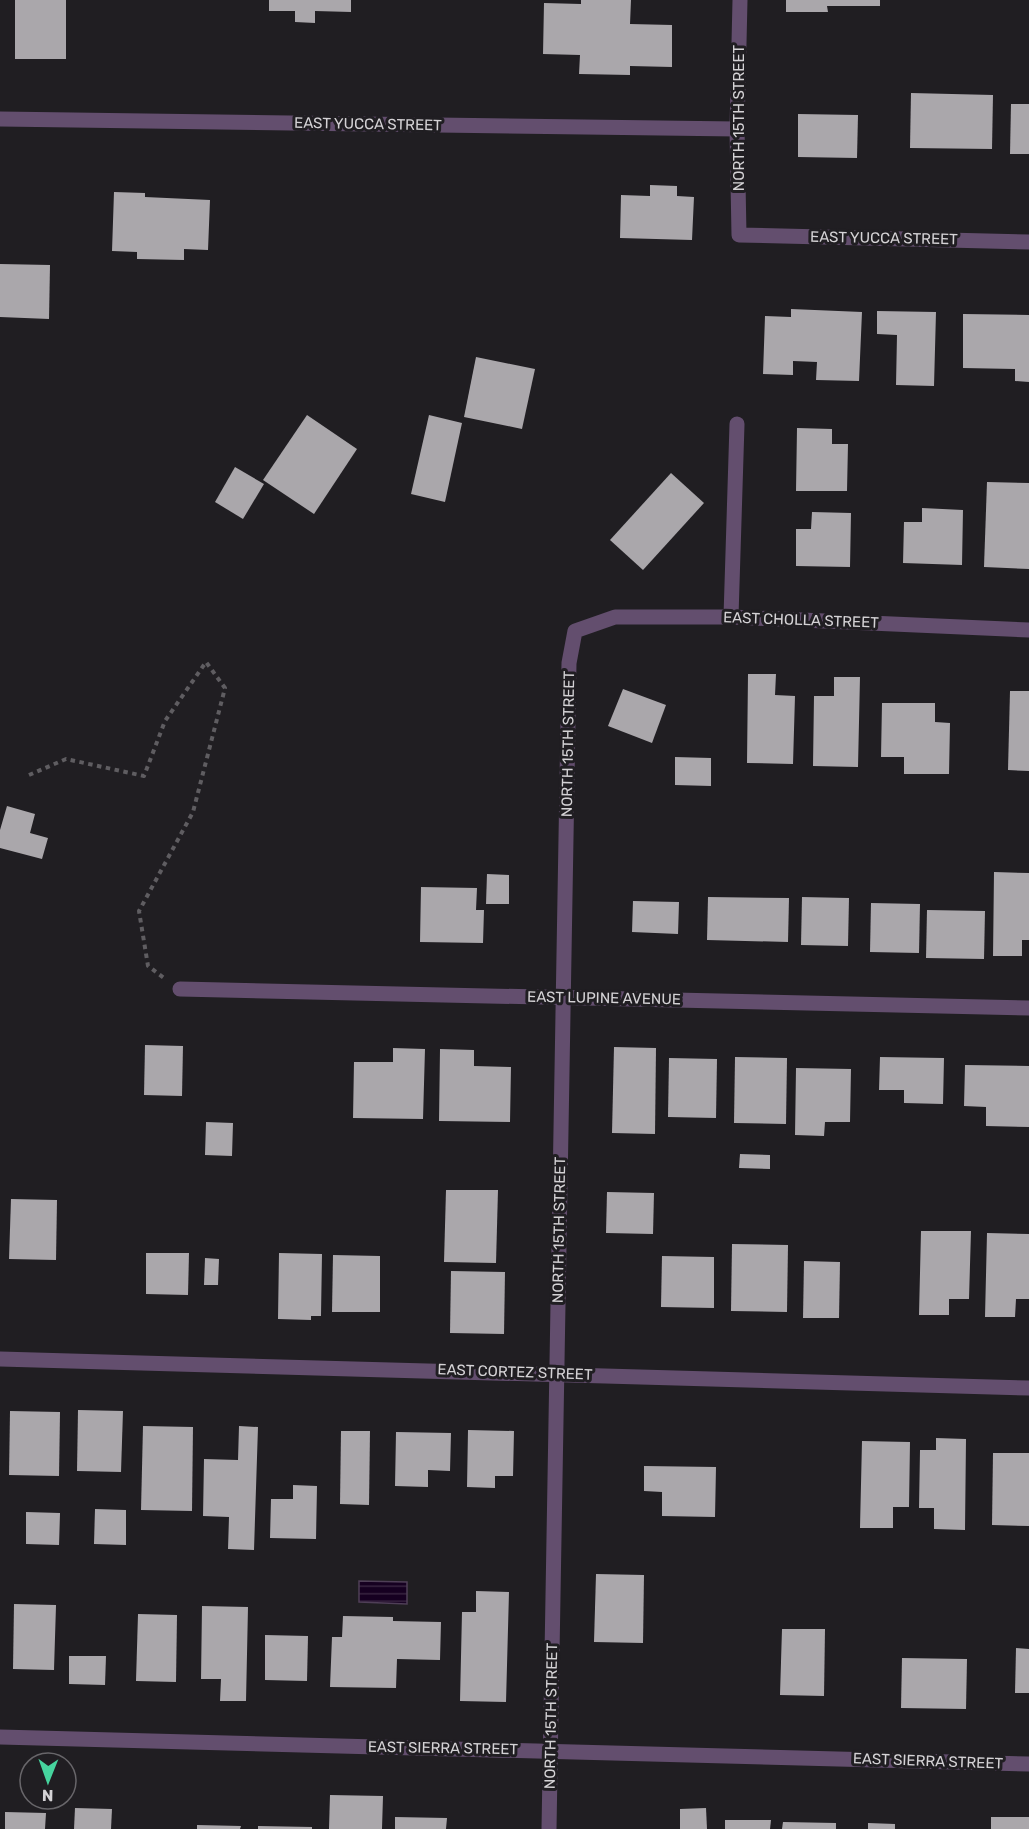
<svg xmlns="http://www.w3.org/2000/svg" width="1029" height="1829" font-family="Rubik,sans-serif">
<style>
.water{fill:url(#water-rules);stroke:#4f3f57;stroke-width:1.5}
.building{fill:#aaa7ab}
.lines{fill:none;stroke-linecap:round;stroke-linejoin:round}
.path{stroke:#5f5d61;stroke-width:4;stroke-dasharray:4.5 4.5;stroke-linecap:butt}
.street{stroke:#634e6e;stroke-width:15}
.labels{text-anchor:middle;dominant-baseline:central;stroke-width:6;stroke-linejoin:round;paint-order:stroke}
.street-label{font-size:15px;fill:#d4d2d5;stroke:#201e22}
</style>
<defs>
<pattern id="water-rules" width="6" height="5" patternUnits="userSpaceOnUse" patternTransform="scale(1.5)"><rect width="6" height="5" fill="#160021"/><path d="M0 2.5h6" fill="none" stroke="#372440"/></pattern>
</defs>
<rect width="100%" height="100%" fill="#201e22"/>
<path class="water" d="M359,1581L407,1582V1604L359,1602Z"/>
<g class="building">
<rect x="15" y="0" width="51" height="59"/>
<path d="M269,0H351V12L315,11V23L295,22V11H269Z"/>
<path d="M581,0H631L630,24L672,25V67L630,66V75L579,74L580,55L543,54L544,3L581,4Z"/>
<path d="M786,0H880V6H827L828,12H786Z"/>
<path d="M911,93L993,95L992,149L910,148Z"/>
<path d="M1011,104H1029V154H1010Z"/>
<path d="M798,114L858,115L857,158L798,157Z"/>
<path d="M650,185L677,186V196L694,197L692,240L620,238L621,195L650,196Z"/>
<path d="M114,192L145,193V197L210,200L208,250L184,249V260L137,259V252L112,251Z"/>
<path d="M0,264L50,265L49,319L0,317Z"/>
<path d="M791,309L862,312L859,381L816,380L817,362L793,361V375L763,374L765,316L791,317Z"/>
<path d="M877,311L936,312L934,386L896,385L897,335L877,334Z"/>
<path d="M963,314L1029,315V382L1015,381V369L963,368Z"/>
<path d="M476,357L535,369L522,429L464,417Z"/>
<path d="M307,415L357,449L314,514L263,480Z"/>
<path d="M429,415L462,423L445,502L411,494Z"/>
<path d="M797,428L832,429V444H848L847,491H796Z"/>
<path d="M235,467L264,484L243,519L215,502Z"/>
<path d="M671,473L704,503L643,570L610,540Z"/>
<path d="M987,482L1029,483V569L984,567Z"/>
<path d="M922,508L963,510L962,565L903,563L904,522H922Z"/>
<path d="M812,512L851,513L850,567L796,566V529H811Z"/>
<path d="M748,674H776L775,695L795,696L793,764L747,763Z"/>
<path d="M834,677H860L858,767L813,766L814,696H834Z"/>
<path d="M623,689L666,705L652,743L608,726Z"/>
<path d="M1010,691H1029V771L1008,770Z"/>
<path d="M882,703H935V722L950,723L949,774H904V757H881Z"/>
<path d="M675,757L711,758V786L675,785Z"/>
<path d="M7,806L35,814L30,833L48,838L42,859L0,848V830Z"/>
<path d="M994,872L1029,873V940H1022V956H993Z"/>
<path d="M487,874L509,875V904H486Z"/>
<path d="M421,887L477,888L476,910H484L483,943L420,942Z"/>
<path d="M708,897L789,898L788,942L707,940Z"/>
<path d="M802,897L849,898L848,946L801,945Z"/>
<path d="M633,901L679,902L678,934L632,932Z"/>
<path d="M871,903L920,904L919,953L870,952Z"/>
<path d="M927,910L985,911L984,959L926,958Z"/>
<path d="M145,1045L183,1046L182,1096L144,1095Z"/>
<path d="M614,1047L656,1048L655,1134L612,1133Z"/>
<path d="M393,1048L425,1049L423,1119L353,1118L354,1062H393Z"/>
<path d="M440,1049L474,1050V1066L511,1067L510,1122L439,1121Z"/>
<path d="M735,1057L787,1058L786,1124L734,1123Z"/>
<path d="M880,1057L944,1058L943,1104L904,1103V1090H879Z"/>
<path d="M669,1058L717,1059L716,1118L668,1117Z"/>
<path d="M965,1065L1029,1066V1127L986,1126V1107L964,1106Z"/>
<path d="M796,1068L851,1069L850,1122H825L824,1136L795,1135Z"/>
<path d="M206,1122L233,1123L232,1156L205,1155Z"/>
<path d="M740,1154L770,1155V1169L739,1168Z"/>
<path d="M446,1190H498L496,1263L444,1262Z"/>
<path d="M607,1192L654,1193L653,1234L606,1233Z"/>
<path d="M11,1199L57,1200L56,1260L9,1259Z"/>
<path d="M921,1231H971L969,1299H949V1315H919Z"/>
<path d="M987,1233L1029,1234V1299H1016L1015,1317H985Z"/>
<path d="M732,1244L788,1245L787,1312L731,1311Z"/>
<path d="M146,1253H189L188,1295L146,1294Z"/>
<path d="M279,1253L322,1254L321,1316H311V1320L278,1319Z"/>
<path d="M333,1255L380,1256V1312H332Z"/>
<path d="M662,1256L714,1257V1308L661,1307Z"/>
<path d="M205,1258L219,1259L218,1285H204Z"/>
<path d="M804,1261L840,1262L839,1318H803Z"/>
<path d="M451,1271L505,1272L504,1334L450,1333Z"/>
<path d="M78,1410L123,1411L121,1472L77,1471Z"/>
<path d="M10,1411L60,1412L59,1476L9,1475Z"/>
<path d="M143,1426L193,1427L192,1511L141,1510Z"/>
<path d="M239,1426L258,1427L254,1550L228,1549L229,1517L203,1516L204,1459L238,1460Z"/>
<path d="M468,1430L514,1431L513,1476H495V1488L467,1487Z"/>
<path d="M341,1431H370L369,1505L340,1504Z"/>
<path d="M396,1432L451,1433L450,1471L428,1470V1487L395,1486Z"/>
<path d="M936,1438L966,1439L965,1530L934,1529V1508H919L920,1450H936Z"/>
<path d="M862,1441L910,1442L909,1507H893V1528H860Z"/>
<path d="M993,1453H1029V1526L992,1525Z"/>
<path d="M644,1466L716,1467L715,1517L662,1516V1492L644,1491Z"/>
<path d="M293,1485L317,1486L316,1539L270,1538L271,1499H293Z"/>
<path d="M95,1509L126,1510V1545L94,1544Z"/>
<path d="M26,1512L60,1513L59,1545L26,1544Z"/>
<path d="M596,1574L644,1575L643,1643L594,1642Z"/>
<path d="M476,1591L509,1592L506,1702L460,1701L462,1612H476Z"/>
<path d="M14,1604L56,1605L54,1670L13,1669Z"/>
<path d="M202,1606L248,1607L246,1701H220L221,1679H201Z"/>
<path d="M138,1614L177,1615L176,1682L136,1681Z"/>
<path d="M343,1616L393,1617V1621L441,1622L440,1660L397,1659L396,1688L330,1687L332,1637H342Z"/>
<path d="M782,1629H825L824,1696L780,1695Z"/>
<path d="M265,1635L308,1636L307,1681L265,1680Z"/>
<path d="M1016,1648L1029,1649V1693H1015Z"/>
<path d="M69,1656H106L105,1685L69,1684Z"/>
<path d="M902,1658L967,1659L966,1709L901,1708Z"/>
<path d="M330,1795L383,1796L382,1829H329Z"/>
<path d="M75,1808L112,1809L111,1829H74Z"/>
<path d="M706,1808L707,1829H680V1809Z"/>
<path d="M5,1812L46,1813L45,1829H5Z"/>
<path d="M395,1817L447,1818L446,1829H395Z"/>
<rect x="991" y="1817" width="38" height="12"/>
<path d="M725,1820H771L770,1829H725Z"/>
<path d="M783,1822L836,1823V1829H782Z"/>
<path d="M868,1823L895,1824V1829H868Z"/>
<path d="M197,1825L241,1826L240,1829H197Z"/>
<path d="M258,1826L312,1827V1829H258Z"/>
</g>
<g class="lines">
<path class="path" d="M29,775L66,759L144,776L165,721L206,662L225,688L193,812L139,911L148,966L164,978"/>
<g class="street">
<path d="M740,0L737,129L739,235L1029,242"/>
<path d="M0,119L737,129"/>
<path d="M731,617L737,424"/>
<path d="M180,989L1029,1008"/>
<path d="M0,1359L1029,1388"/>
<path d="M0,1737L1029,1764"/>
<path d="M549,1829L569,663L575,631L615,617H731L1029,630"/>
</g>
</g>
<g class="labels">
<g class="street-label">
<text transform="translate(739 118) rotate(-90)">NORTH 15TH STREET</text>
<text transform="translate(368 124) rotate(1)">EAST YUCCA STREET</text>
<text transform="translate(884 238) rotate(1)">EAST YUCCA STREET</text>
<text transform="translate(801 620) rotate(2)">EAST CHOLLA STREET</text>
<text transform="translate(568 744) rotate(-89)">NORTH 15TH STREET</text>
<text transform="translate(604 998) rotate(1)">EAST LUPINE AVENUE</text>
<text transform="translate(559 1230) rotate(-89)">NORTH 15TH STREET</text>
<text transform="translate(515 1372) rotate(2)">EAST CORTEZ STREET</text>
<text transform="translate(551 1716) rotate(-89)">NORTH 15TH STREET</text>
<text transform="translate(443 1748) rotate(1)">EAST SIERRA STREET</text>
<text transform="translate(928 1761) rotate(2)">EAST SIERRA STREET</text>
</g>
</g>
<g transform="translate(48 1781) rotate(181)"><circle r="28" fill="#201e22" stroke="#68666a" stroke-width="1.5"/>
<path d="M0-4.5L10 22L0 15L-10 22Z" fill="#46d49e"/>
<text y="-9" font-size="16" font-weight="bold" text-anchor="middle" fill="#d4d2d5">N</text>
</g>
</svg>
